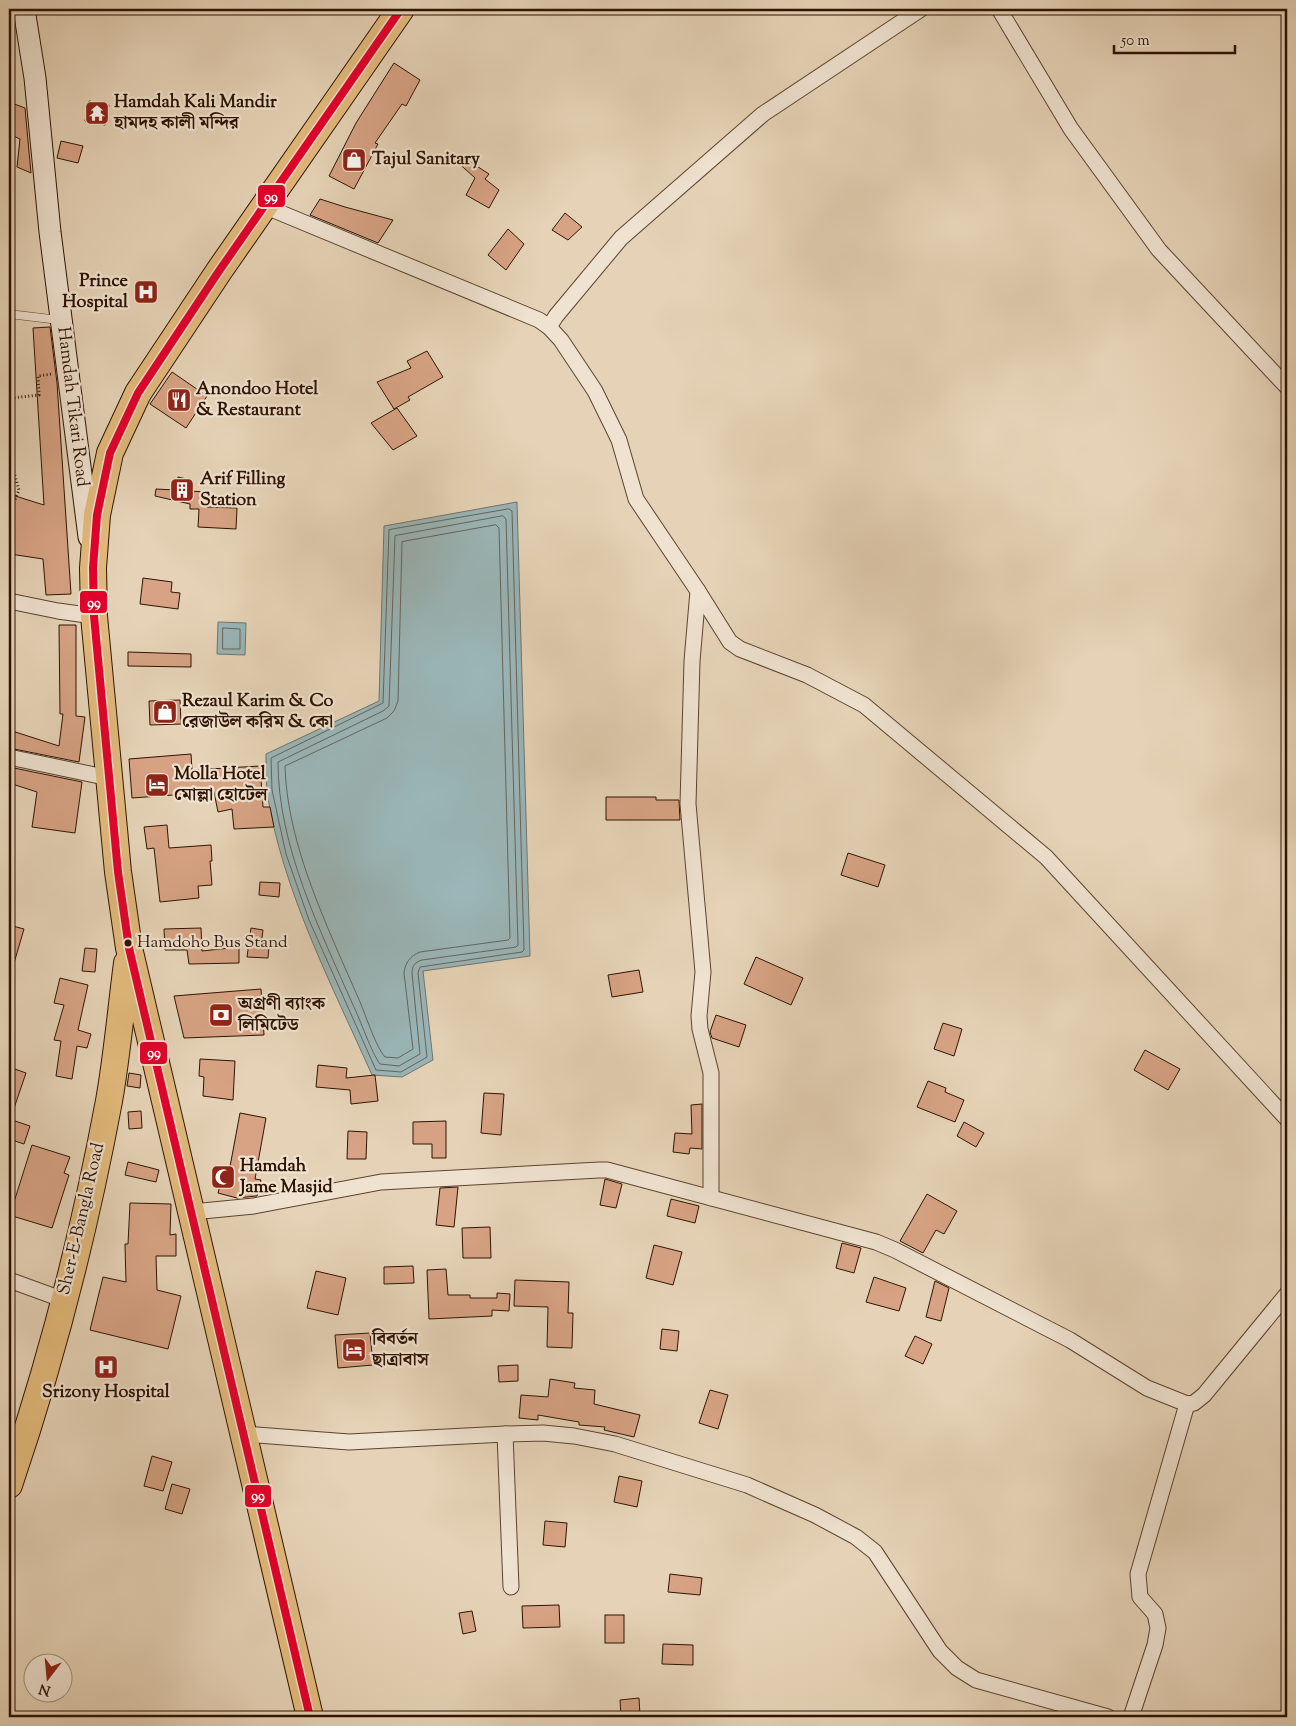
<svg xmlns="http://www.w3.org/2000/svg" width="1296" height="1726" font-family="'Sorts Mill Goudy','Noto Serif Bengali',serif">
<style>
.water{fill:#9ab6b8;stroke:#6f756f}
.lines{fill:none;stroke-linecap:round;stroke-linejoin:round}
.shore{stroke:#64645d;stroke-width:1}
.building{fill:#d7a384;stroke:#2e1302}
.lane-casing{stroke:#5c432f;stroke-width:9}
.street-casing{stroke:#5c432f;stroke-width:17}
.secondary-casing{stroke:#2e1302;stroke-width:23}
.highway-casing{stroke:#2e1302;stroke-width:28}
.path{stroke:#2e1302;stroke-width:3;stroke-dasharray:1 2.5;stroke-linecap:butt}
.lane{stroke:#efe2d0;stroke-width:8}
.street{stroke:#efe2d0;stroke-width:15}
.secondary{stroke:#efe2d0;stroke-width:21}
.highway{stroke:#e3ba7c;stroke-width:26}
.bus-1-casing{stroke:#efe2d0;stroke-width:11}
.bus-1{stroke:#e4002b;stroke-width:8}
.bus-dot{fill:#2e1302;stroke:#efe2d0;stroke-width:2}
.labels{text-anchor:middle;dominant-baseline:central;stroke-width:4.5;stroke-linejoin:round;paint-order:stroke}
.bus-label{font-size:17px;fill:#2e1302;stroke:#efe2d0;text-anchor:start}
.poi-label{font-size:18px;font-weight:bold;fill:#2e1302;stroke:#efe2d0;text-anchor:start}
.street-label{font-size:18px;fill:#2e1302;stroke:#efe2d0}
.line-badge{stroke:#efe2d0;stroke-width:2}
.badge-label{font-size:14px;text-anchor:middle;font-weight:bold;fill:#fff}
</style>
<rect width="100%" height="100%" fill="#e6d3b7"/>
<filter id="stains"><feTurbulence type="fractalNoise" baseFrequency=".004" numOctaves="4"/><feColorMatrix values="0 0 0 0 .2 0 0 0 0 .09 0 0 0 0 .02 0 0 0 .5 -.17"/></filter>
<radialGradient id="worn" r=".72"><stop offset=".6" stop-color="#630" stop-opacity="0"/><stop offset="1" stop-color="#630" stop-opacity=".3"/></radialGradient>
<g class="water">
<path d="M517,502L530,956L423,971L433,1060L402,1077L372,1075C332,985 282,890 267,792C266,779 266,766 266,754L379,701L384,526Z"/>
<path d="M218,622L246,623L245,655L217,654Z"/>
</g>
<g class="lines">
<g class="shore">
<path d="M509,509L512,511L524,950L522,952L420,967L418,973L427,1057L401,1072L376,1070L309,920L286,854L272,790L271,758L383,703L389,530Z"/>
<path d="M503,516L506,519L518,945L516,947L422,960C415,962 412,966 412,973L420,1054L399,1066L380,1064C372,1054 360,1019 353,1005C320,930 278,846 278,762L383,711L389,706L395,536Z"/>
<path d="M496,525L499,528L510,938L508,940L420,952C410,956 405,963 404,973L413,1049L398,1058L385,1057C376,1047 366,1016 360,1002C329,930 287,846 285,766L387,718L394,711L398,701L402,542Z"/>
<path d="M223,628L240,629V649H223Z"/>
</g>
</g>
<g class="building">
<path d="M394,63L420,80L406,106L402,104L375,143L378,144L354,189L329,176L356,123Z"/>
<path d="M89,101L109,105L105,125L85,121Z"/>
<path d="M9,102L25,108L31,173L17,167L20,139L9,134Z"/>
<path d="M61,141L83,146L78,163L57,158Z"/>
<path d="M458,154L489,174L485,179L499,190L489,208L466,195L475,178L454,159Z"/>
<path d="M320,199L345,207L393,220L378,243L310,215Z"/>
<path d="M565,213L582,227L568,240L552,230Z"/>
<path d="M508,229L524,244L506,270L488,255Z"/>
<path d="M50,327L57,383L71,594L46,595L43,559L10,554L14,531L9,529V494L44,505L33,328Z"/>
<path d="M427,351L443,377L408,397L410,400L394,409L377,382L411,368L407,361Z"/>
<path d="M172,372L207,396L186,428L150,404Z"/>
<path d="M397,408L417,436L393,450L371,423Z"/>
<path d="M178,477L191,480L188,491L208,492L207,507L237,508L236,529L198,527L199,509H190V504L155,496L156,489L175,490Z"/>
<path d="M143,578L172,582L171,592L180,593L178,609L140,604Z"/>
<path d="M59,625H76V716L85,717L79,762L9,748V730L59,746L63,714H60Z"/>
<path d="M128,652L191,654V667L128,666Z"/>
<path d="M180,700L181,724L150,725L149,701Z"/>
<path d="M191,754L192,770L260,766L263,807H270L274,827L234,829L232,809L218,812L214,792L132,798L129,759Z"/>
<path d="M9,767L82,782L75,833L32,827L37,792L9,783Z"/>
<path d="M606,797H656V800H679L680,820H606Z"/>
<path d="M167,825L169,848L211,845L212,861H210L212,885L198,886L199,898L160,902L154,848L147,849L144,827Z"/>
<path d="M848,853L885,865L878,887L841,875Z"/>
<path d="M260,882L280,883L279,897L259,895Z"/>
<path d="M9,925L24,929L12,970L9,969Z"/>
<path d="M201,928L202,951L239,947V963L189,964L187,950H165L164,929Z"/>
<path d="M251,928L263,930L261,945L269,946L268,958L247,957Z"/>
<path d="M85,948L97,949L95,972L82,971Z"/>
<path d="M756,957L803,978L791,1005L744,984Z"/>
<path d="M639,970L643,992L612,997L608,975Z"/>
<path d="M60,978L88,985L78,1030L91,1034L87,1048L77,1046L72,1079L56,1076L61,1041L54,1040L64,1005L54,1003Z"/>
<path d="M261,989L264,1035L184,1038L174,996Z"/>
<path d="M716,1015L746,1025L739,1047L712,1038L710,1032Z"/>
<path d="M943,1023L962,1029L954,1056L934,1049Z"/>
<path d="M1145,1050L1180,1069L1168,1090L1134,1070Z"/>
<path d="M200,1059L235,1061L233,1100L203,1096L204,1077L199,1076Z"/>
<path d="M318,1065L347,1068L346,1078L375,1075L378,1101L351,1104L350,1090L316,1087Z"/>
<path d="M9,1067L26,1073L11,1117H9Z"/>
<path d="M129,1073L141,1075L140,1088L127,1086Z"/>
<path d="M928,1081L946,1088L945,1092L964,1100L955,1122L917,1107Z"/>
<path d="M484,1093L504,1094L501,1135L481,1133Z"/>
<path d="M702,1104V1149L690,1148L689,1154L673,1152L675,1133L692,1134L691,1105Z"/>
<path d="M141,1111L142,1128L129,1129L128,1112Z"/>
<path d="M240,1113L266,1118L255,1179L261,1180L257,1196L237,1198L218,1193L224,1171L229,1172Z"/>
<path d="M9,1119L30,1126L24,1144L9,1139Z"/>
<path d="M446,1121V1158H432V1144H413V1122Z"/>
<path d="M964,1122L984,1133L976,1147L957,1136Z"/>
<path d="M348,1131L367,1132L366,1159H347Z"/>
<path d="M32,1145L70,1157L64,1173L69,1175L52,1228L9,1215V1200L14,1202Z"/>
<path d="M128,1162L159,1170L156,1182L125,1175Z"/>
<path d="M605,1179L622,1184L616,1208L600,1205Z"/>
<path d="M458,1187L454,1227L436,1225L440,1188Z"/>
<path d="M927,1194L957,1211L944,1234L936,1230L923,1253L900,1241Z"/>
<path d="M671,1199L699,1206L695,1223L667,1216Z"/>
<path d="M130,1203L171,1204L170,1235L176,1234V1256H156L157,1290L181,1296L168,1349L90,1330L103,1277L126,1282L125,1244H128Z"/>
<path d="M490,1227L491,1258H463L462,1228Z"/>
<path d="M842,1243L861,1248L854,1273L836,1268Z"/>
<path d="M654,1245L682,1252L673,1285L646,1278Z"/>
<path d="M413,1266L414,1283L384,1284V1267Z"/>
<path d="M446,1269L448,1295H470V1298H497V1293L510,1294L509,1311L492,1310V1316L429,1319L427,1270Z"/>
<path d="M316,1271L346,1278L338,1315L307,1308Z"/>
<path d="M874,1277L906,1288L899,1311L866,1302Z"/>
<path d="M515,1280L569,1282L568,1313H573L572,1348L547,1347L548,1307L514,1306Z"/>
<path d="M935,1281L949,1288L941,1321L926,1317Z"/>
<path d="M662,1329L679,1331L677,1351L660,1349Z"/>
<path d="M370,1333L373,1365L338,1368L335,1335Z"/>
<path d="M915,1336L932,1344L923,1364L905,1356Z"/>
<path d="M518,1365V1381L499,1382L498,1366Z"/>
<path d="M550,1379L575,1383L574,1388L595,1390L594,1404L640,1415L634,1437L604,1430L605,1427L579,1425V1422L538,1415V1420L519,1418L521,1395L548,1397Z"/>
<path d="M710,1390L728,1395L718,1429L699,1423Z"/>
<path d="M152,1456L172,1462L163,1491L144,1486Z"/>
<path d="M619,1476L642,1481L637,1507L614,1502Z"/>
<path d="M172,1484L190,1489L182,1514L165,1509Z"/>
<path d="M545,1521L567,1523L565,1547L543,1545Z"/>
<path d="M670,1574L702,1578L700,1595L668,1592Z"/>
<path d="M559,1605L560,1627L523,1628L522,1606Z"/>
<path d="M472,1611L476,1631L463,1634L459,1613Z"/>
<rect x="605" y="1615" width="19" height="28"/>
<path d="M663,1644L693,1645V1665L662,1664Z"/>
<path d="M639,1698L640,1715L621,1716L620,1700Z"/>
</g>
<g class="lines">
<defs>
<path id="lane" d="M9,314L59,320"/>
<g id="street">
<path d="M999,9L1071,129L1159,250L1287,387"/>
<path d="M264,206L539,320L549,327L556,316L621,238L763,114L921,9"/>
<path d="M549,327L561,340L595,391L619,440L636,499L698,591L730,642L740,649L807,675L864,705L1046,857L1287,1119"/>
<path d="M698,591L692,661L688,804L703,972L699,1016L700,1029L711,1073V1198"/>
<path d="M9,601L58,611L94,616"/>
<path d="M9,757L109,778"/>
<path d="M192,1212L254,1206L381,1182L599,1170H607L876,1242L895,1250L1070,1340L1147,1388L1187,1404L1194,1403L1204,1395L1287,1294"/>
<path d="M9,1280L64,1300"/>
<path d="M244,1434L349,1442L505,1434L543,1433L574,1436L615,1444L747,1485L815,1515L856,1537L875,1552L940,1651L957,1668L976,1680L1108,1717"/>
<path d="M505,1434L511,1587"/>
<path d="M1131,1717L1155,1645L1158,1628L1155,1614L1140,1597L1138,1574L1187,1404"/>
</g>
<path id="secondary" d="M24,9L35,78L50,232L89,537"/>
<g id="highway">
<path d="M9,1485C51,1362 85,1229 109,1101C117,1056 121,1009 127,963"/>
<path d="M310,1717L129,948L118,872L94,616L93,568L97,515L110,453L138,393L219,271L401,9"/>
</g>
</defs>
<use href="#lane" class="lane-casing"/>
<use href="#street" class="street-casing"/>
<use href="#secondary" class="secondary-casing"/>
<use href="#highway" class="highway-casing"/>
<g class="path">
<path d="M9,434L12,398L39,395L38,376L52,374"/>
<path d="M9,455L19,490L9,514"/>
</g>
<use href="#lane" class="lane"/>
<use href="#street" class="street"/>
<use href="#secondary" class="secondary"/>
<use href="#highway" class="highway"/>
<defs>
<path id="bus-1" d="M310,1717L129,948L118,872L94,616L93,568L97,515L110,453L138,393L219,271L401,9"/>
</defs>
<use href="#bus-1" class="bus-1-casing"/>
<use href="#bus-1" class="bus-1"/>
</g>
<defs>
<symbol id="temple-square" viewBox="-11 -11 22 22"><rect x="-9" y="-9" width="18" height="18" rx="4" fill="#8f2418" stroke="#efe2d0"/><path d="M0-6L5-2H3V0L6.5 2.5H4V6H1.5V3h-3V6H-4V2.5H-6.5L-3 0V-2H-5Z" fill="#fff"/></symbol>
<symbol id="shop-square" viewBox="-11 -11 22 22"><rect x="-9" y="-9" width="18" height="18" rx="4" fill="#8f2418" stroke="#efe2d0"/><path d="M-5-2.5h2.3a2.7 3.5 0 0 1 5.4 0H5L5.5 6h-11ZM-1.5-2.5h3a1.5 2.3 0 0 0-3 0Z" fill="#fff"/></symbol>
<symbol id="hospital-square" viewBox="-11 -11 22 22"><rect x="-9" y="-9" width="18" height="18" rx="4" fill="#8f2418" stroke="#efe2d0"/><path d="M-5-5h3v3.5h4V-5h3V5h-3V1.5h-4V5h-3Z" fill="#fff"/></symbol>
<symbol id="restaurant-square" viewBox="-11 -11 22 22"><rect x="-9" y="-9" width="18" height="18" rx="4" fill="#8f2418" stroke="#efe2d0"/><path d="M-5-6h1v4h1v-4h1v4h1v-4h1v5L-1.5 .5V6h-2V.5L-5-1ZM5-6V6H3V1.5H1.5Q1.5-4 5-6Z" fill="#fff"/></symbol>
<symbol id="building-square" viewBox="-11 -11 22 22"><rect x="-9" y="-9" width="18" height="18" rx="4" fill="#8f2418" stroke="#efe2d0"/><path d="M-4-6H4V6H1V3H-1V6H-4ZM-2.5-4.3h1.7v1.8h-1.7ZM.8-4.3h1.7v1.8H.8ZM-2.5-1h1.7V.8h-1.7ZM.8-1h1.7V.8H.8Z" fill="#fff"/></symbol>
<symbol id="hotel-square" viewBox="-11 -11 22 22"><rect x="-9" y="-9" width="18" height="18" rx="4" fill="#8f2418" stroke="#efe2d0"/><path d="M-6-4.5h1.5V1H6V5H4.5V3h-9V5H-6ZM-4 0a1.8 1.8 0 1 1 3.6 0ZM.5 0V-2.5h3Q6-2.5 6 0Z" fill="#fff"/></symbol>
<symbol id="bank-square" viewBox="-11 -11 22 22"><rect x="-9" y="-9" width="18" height="18" rx="4" fill="#8f2418" stroke="#efe2d0"/><path d="M-6-4H6V4H-6ZM0-2.3a2.3 2.3 0 1 0 0 4.6a2.3 2.3 0 1 0 0-4.6Z" fill="#fff"/></symbol>
<symbol id="mosque-square" viewBox="-11 -11 22 22"><rect x="-9" y="-9" width="18" height="18" rx="4" fill="#8f2418" stroke="#efe2d0"/><path d="M3.5-4.9A6 6 0 1 0 3.5 4.9A5 5 0 1 1 3.5-4.9Z" fill="#fff"/></symbol>
</defs>
<g fill-rule="evenodd">
<use href="#temple-square" x="83" y="99" width="28" height="28"/>
<use href="#shop-square" x="340" y="146" width="28" height="28"/>
<use href="#hospital-square" x="132" y="278" width="28" height="28"/>
<use href="#restaurant-square" x="165" y="386" width="28" height="28"/>
<use href="#building-square" x="168" y="476" width="28" height="28"/>
<use href="#shop-square" x="151" y="698" width="28" height="28"/>
<use href="#hotel-square" x="143" y="771" width="28" height="28"/>
<use href="#bank-square" x="207" y="1001" width="28" height="28"/>
<use href="#mosque-square" x="209" y="1163" width="28" height="28"/>
<use href="#hotel-square" x="340" y="1336" width="28" height="28"/>
<use href="#hospital-square" x="92" y="1353" width="28" height="28"/>
</g>
<circle class="bus-dot" cx="128" cy="943" r="4.5"/>
<g class="labels">
<g class="bus-label">
<text x="137" y="943">Hamdoho Bus Stand</text>
</g>
<g class="poi-label">
<text x="114" y="103">Hamdah Kali Mandir<tspan x="114" dy="21">হামদহ কালী মন্দির</tspan></text>
<text x="372" y="160">Tajul Sanitary</text>
<text x="128" y="282" text-anchor="end">Prince<tspan x="128" dy="21">Hospital</tspan></text>
<text x="196" y="390">Anondoo Hotel<tspan x="196" dy="21">&amp; Restaurant</tspan></text>
<text x="200" y="480">Arif Filling<tspan x="200" dy="21">Station</tspan></text>
<text x="182" y="702">Rezaul Karim &amp; Co<tspan x="182" dy="21">রেজাউল করিম &amp; কো</tspan></text>
<text x="174" y="775">Molla Hotel<tspan x="174" dy="21">মোল্লা হোটেল</tspan></text>
<text x="238" y="1005">অগ্রণী ব্যাংক<tspan x="238" dy="21">লিমিটেড</tspan></text>
<text x="240" y="1167">Hamdah<tspan x="240" dy="21">Jame Masjid</tspan></text>
<text x="372" y="1340">বিবর্তন<tspan x="372" dy="21">ছাত্রাবাস</tspan></text>
<text x="106" y="1393" text-anchor="middle">Srizony Hospital</text>
</g>
<g class="street-label">
<text transform="translate(72 407) rotate(83)">Hamdah Tikari Road</text>
<text transform="translate(82 1219) rotate(-77)">Sher-E-Bangla Road</text>
</g>
</g>
<g class="line-badge">
<rect x="257" y="184" width="29" height="24" rx="5" fill="#e4002b"/>
<rect x="79" y="590" width="29" height="24" rx="5" fill="#e4002b"/>
<rect x="139" y="1041" width="29" height="24" rx="5" fill="#e4002b"/>
<rect x="244" y="1484" width="28" height="24" rx="5" fill="#e4002b"/>
</g>
<g class="badge-label">
<text x="271" y="201">99</text>
<text x="94" y="607">99</text>
<text x="154" y="1057">99</text>
<text x="258" y="1500">99</text>
</g>
<rect width="1296" height="1726" fill="none" stroke="#e6d3b7" stroke-width="30"/>
<rect x="10" y="10" width="1276" height="1706" fill="none" stroke="#2e1302" stroke-width="2.5"/>
<rect x="15" y="15" width="1266" height="1696" fill="none" stroke="#2e1302"/>
<g transform="translate(48 1678) rotate(196)"><circle r="24" fill="#efe2d0" stroke="#a28f7e"/>
<path d="M0-4L9 19L0 12L-9 19Z" fill="#8f2418"/>
<text y="-8" font-size="14" font-weight="bold" text-anchor="middle" fill="#2e1302">N</text>
</g>
<path d="M1114 45v8h121v-8" fill="none" stroke="#2e1302" stroke-width="2.5"/>
<text x="1121" y="45" font-size="15" fill="#2e1302" stroke="#efe2d0" stroke-width="4" paint-order="stroke">50 m</text>
<rect width="100%" height="100%" filter="url(#stains)"/>
<rect width="100%" height="100%" fill="url(#worn)"/>
</svg>
